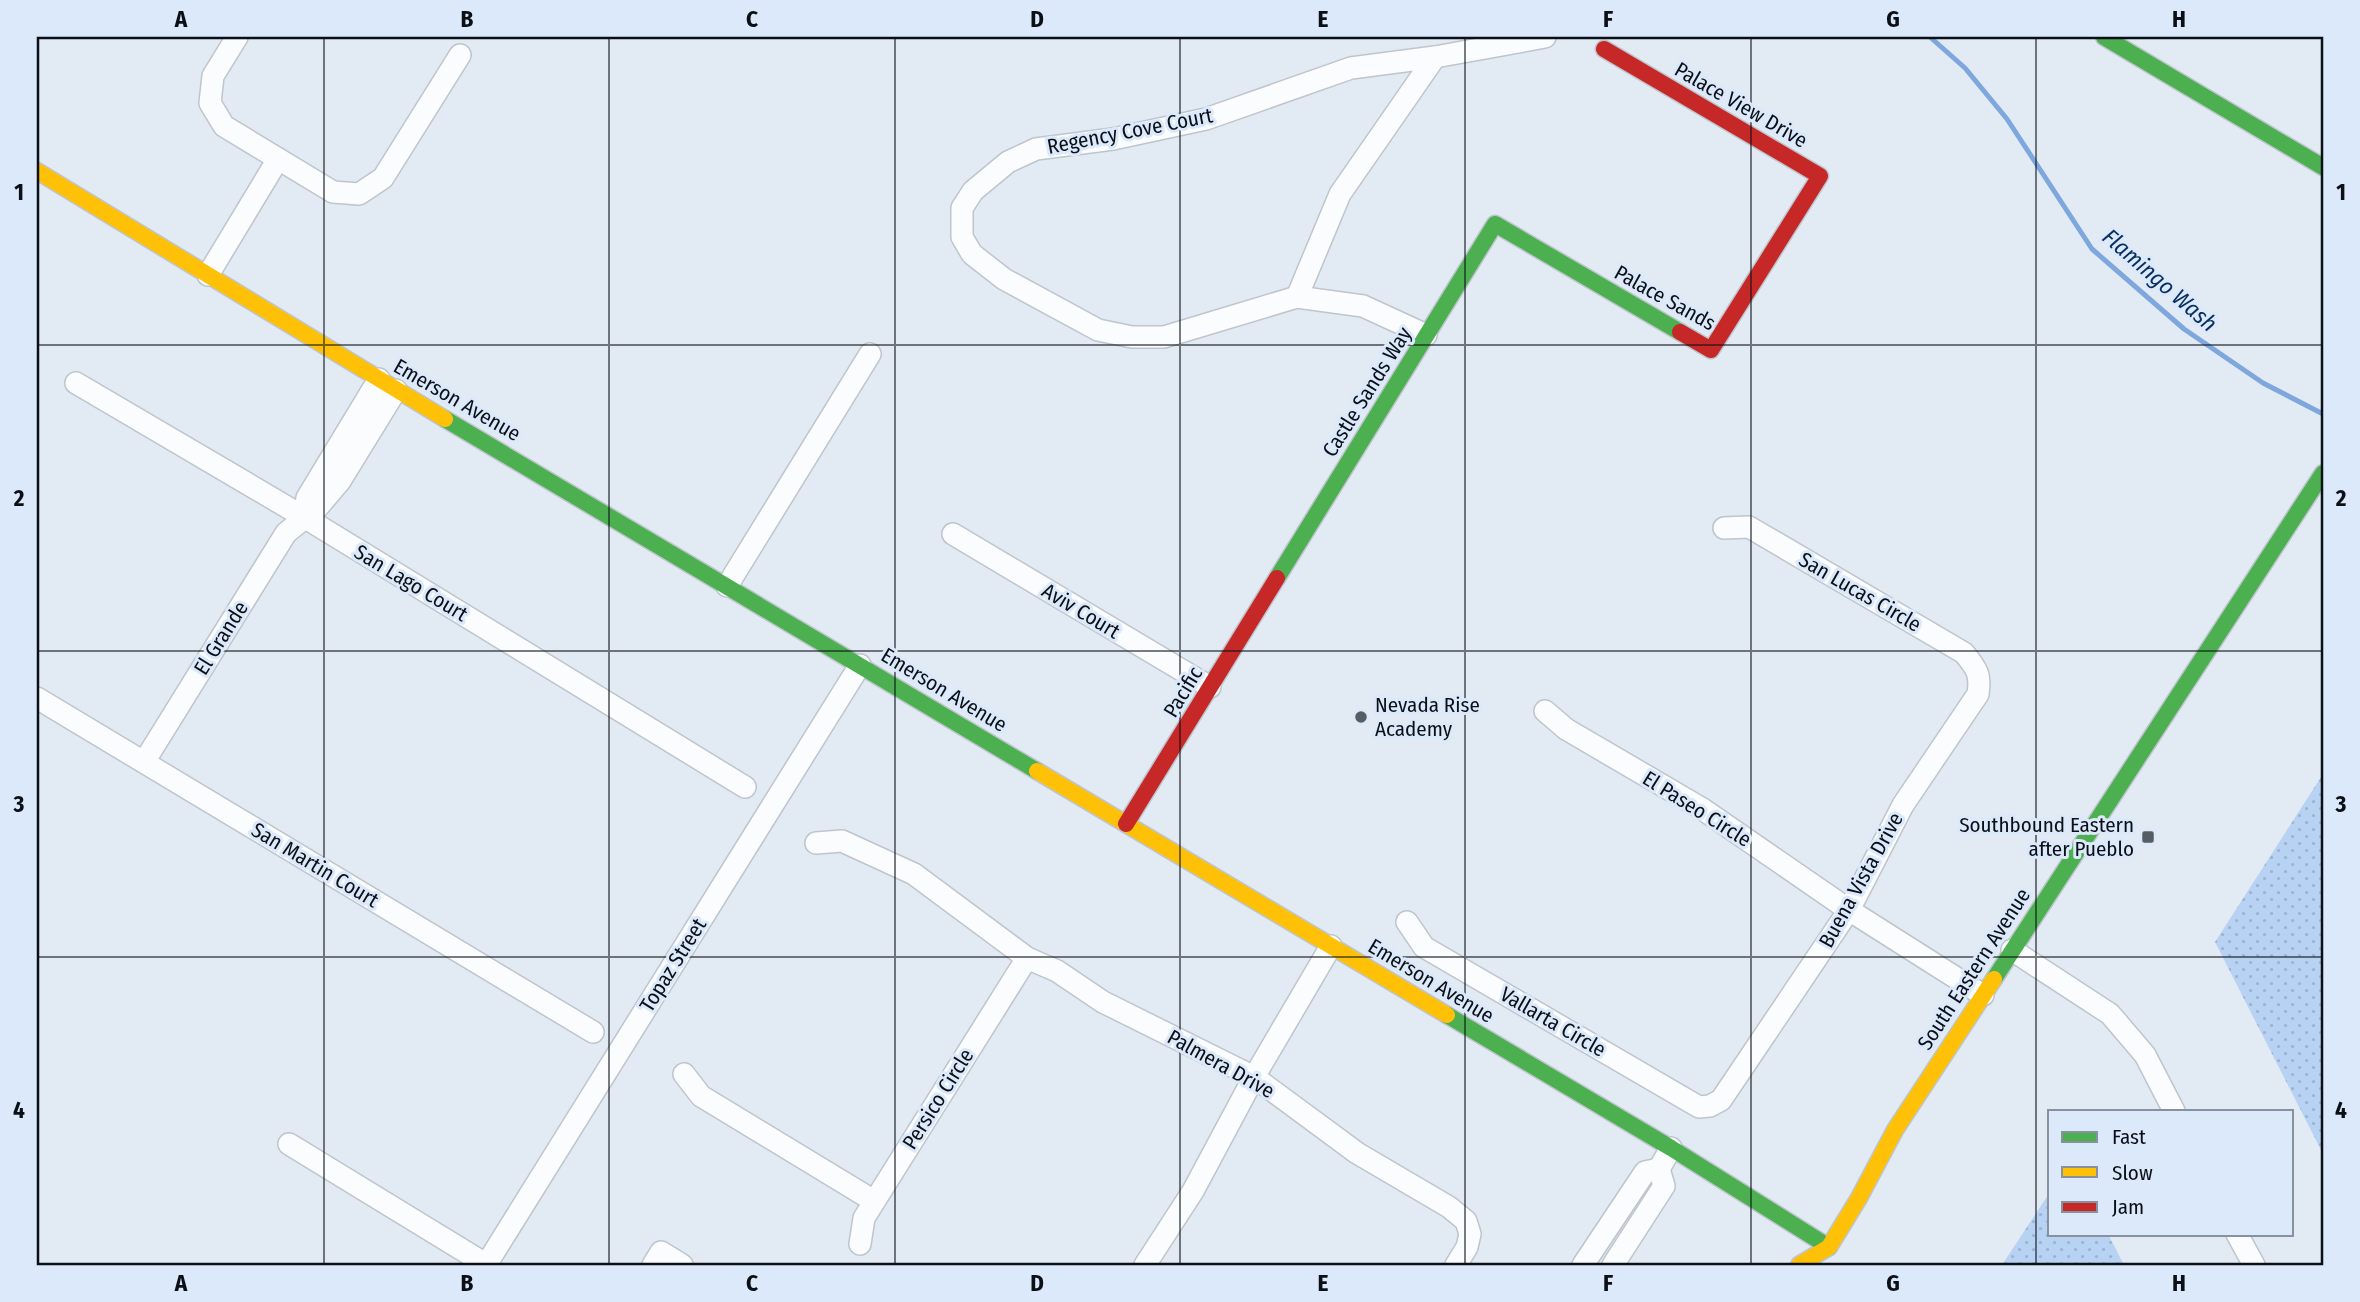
<svg xmlns="http://www.w3.org/2000/svg" width="2360" height="1302" font-family="'Fira Sans Condensed',sans-serif">
<style>
.grass{fill:url(#grass-dots)}
.lines{fill:none;stroke-linecap:round;stroke-linejoin:round}
.stream{stroke:#7ea8dd;stroke-width:5}
.street-casing{stroke:#bec5cd;stroke-width:24}
.fast-casing{stroke:#bec5cd;stroke-width:19}
.slow-casing{stroke:#bec5cd;stroke-width:19}
.jam-casing{stroke:#bec5cd;stroke-width:19}
.street{stroke:#fbfcfd;stroke-width:21}
.fast{stroke:#4caf50;stroke-width:16}
.slow{stroke:#ffc107;stroke-width:16}
.jam{stroke:#c62828;stroke-width:16}
.grid{fill:none;stroke:#0b1016;stroke-width:2;stroke-opacity:0.55}
.poi-dot{fill:#565c64;stroke:#dbe9fb;stroke-width:2.5}
.labels{text-anchor:middle;dominant-baseline:central;stroke-width:6;stroke-linejoin:round;paint-order:stroke}
.street-label{font-size:21px;fill:#0b1016;stroke:#dbe9fb}
.poi-label{font-size:21px;fill:#0b1016;stroke:#dbe9fb;text-anchor:start}
.water-label{font-size:23px;font-style:italic;fill:#072e5c;stroke:#dbe9fb}
.neatline{fill:none;stroke:#0b1016;stroke-width:2.5}
.grid-label{font-size:23px;text-anchor:middle;font-weight:bold;fill:#0b1016}
</style>
<defs>
<pattern id="grass-dots" width="8" height="8" patternUnits="userSpaceOnUse" patternTransform="scale(1.75)"><rect width="8" height="8" fill="#b8d2f3"/><path d="M2 2h.1M6 6h.1" fill="none" stroke="#9db3d0" stroke-width="1.8" stroke-linecap="round"/></pattern>
</defs>
<rect width="100%" height="100%" fill="#e2eaf4"/>
<g class="grass">
<path d="M2323,774V1154L2215,942Z"/>
<path d="M2050,1192V1234H2108L2124,1265H2002Z"/>
</g>
<g class="lines">
<path class="stream" d="M1930,37L1965,68L2007,119L2092,249L2184,329L2263,383L2323,414"/>
<defs>
<g id="street">
<path d="M237,37L213,76L210,103L224,126L333,192L359,194L383,178L460,55"/>
<path d="M208,275L278,159"/>
<path d="M1297,297L1340,194L1435,57"/>
<path d="M1426,335L1363,306L1297,297L1164,337H1132L1098,330L1004,279L972,254L962,237V208L973,191L1008,162L1036,149L1113,139L1206,119L1351,68L1435,57L1545,37"/>
<path d="M76,383L304,517L745,787"/>
<path d="M304,517L307,498L379,379"/>
<path d="M953,534L1210,687"/>
<path d="M727,586L870,354"/>
<path d="M37,698L593,1032"/>
<path d="M1545,711L1566,729L1701,808L1849,910L1983,995"/>
<path d="M144,762L286,533L318,507L340,481L396,390"/>
<path d="M816,843L842,841L914,874L1027,958L1057,971L1103,1002L1254,1077L1357,1153L1449,1207L1466,1221L1470,1234L1467,1247L1456,1265"/>
<path d="M1407,922L1424,947L1699,1107L1710,1106L1721,1100L1849,910L1903,805L1978,694C1981,674 1977,669 1964,653L1749,527L1724,528"/>
<path d="M2012,950L2110,1014L2145,1055L2174,1111"/>
<path d="M684,1074L701,1096L874,1201"/>
<path d="M289,1144L487,1265"/>
<path d="M2237,1234L2254,1265"/>
<path d="M860,1244L864,1218L1027,958"/>
<path d="M486,1265L860,665"/>
<path d="M653,1265L661,1252L682,1265"/>
<path d="M1145,1265L1193,1191L1254,1077L1331,946"/>
<path d="M1583,1265L1645,1172L1659,1169"/>
<path d="M1613,1265L1664,1186L1659,1169L1671,1148"/>
</g>
<g id="fast">
<path d="M2104,37L2323,167"/>
<path d="M445,419L1037,771"/>
<path d="M1277,578L1495,224L1680,332"/>
<path d="M1994,979L2323,473"/>
<path d="M1447,1015L1671,1148L1829,1247"/>
</g>
<g id="slow">
<path d="M37,171L445,419"/>
<path d="M1037,771L1447,1015"/>
<path d="M1799,1265L1829,1247L1859,1198L1895,1130L1994,979"/>
</g>
<g id="jam">
<path d="M1604,49L1820,176L1711,350L1680,332"/>
<path d="M1126,824L1277,578"/>
</g>
</defs>
<use href="#street" class="street-casing"/>
<use href="#fast" class="fast-casing"/>
<use href="#slow" class="slow-casing"/>
<use href="#jam" class="jam-casing"/>
<use href="#street" class="street"/>
<use href="#fast" class="fast"/>
<use href="#slow" class="slow"/>
<use href="#jam" class="jam"/>
</g>
<path class="grid" d="M324,37V1265M609,37V1265M895,37V1265M1180,37V1265M1465,37V1265M1751,37V1265M2036,37V1265M37,345H2323M37,651H2323M37,957H2323"/>
<g class="poi-dot">
<circle cx="1361" cy="717" r="7"/>
<rect x="2141" y="830" width="14" height="14" rx="3.5"/>
</g>
<g class="labels">
<g class="street-label">
<text transform="translate(1741 105) rotate(30)">Palace View Drive</text>
<text transform="translate(1130 131) rotate(-11)">Regency Cove Court</text>
<text transform="translate(1665 298) rotate(29)">Palace Sands</text>
<text transform="translate(1367 392) rotate(-58)">Castle Sands Way</text>
<text transform="translate(457 400) rotate(30)">Emerson Avenue</text>
<text transform="translate(411 583) rotate(31)">San Lago Court</text>
<text transform="translate(1860 592) rotate(30)">San Lucas Circle</text>
<text transform="translate(1081 611) rotate(31)">Aviv Court</text>
<text transform="translate(221 638) rotate(-58)">El Grande</text>
<text transform="translate(944 690) rotate(31)">Emerson Avenue</text>
<text transform="translate(1183 692) rotate(-59)">Pacific</text>
<text transform="translate(1697 809) rotate(32)">El Paseo Circle</text>
<text transform="translate(315 865) rotate(31)">San Martin Court</text>
<text transform="translate(1861 880) rotate(-61)">Buena Vista Drive</text>
<text transform="translate(673 965) rotate(-58)">Topaz Street</text>
<text transform="translate(1974 969) rotate(-57)">South Eastern Avenue</text>
<text transform="translate(1431 981) rotate(31)">Emerson Avenue</text>
<text transform="translate(1553 1022) rotate(30)">Vallarta Circle</text>
<text transform="translate(1221 1064) rotate(29)">Palmera Drive</text>
<text transform="translate(938 1099) rotate(-58)">Persico Circle</text>
</g>
<g class="poi-label">
<text x="1375" y="705">Nevada Rise<tspan x="1375" dy="24">Academy</tspan></text>
<text x="2134" y="825" text-anchor="end">Southbound Eastern<tspan x="2134" dy="24">after Pueblo</tspan></text>
</g>
<g class="water-label">
<text transform="translate(2160 280) rotate(41)">Flamingo Wash</text>
</g>
</g>
<rect width="2360" height="1302" fill="none" stroke="#dbe9fb" stroke-width="77"/>
<rect x="2048" y="1110" width="245" height="126" fill="#dbe9fb" stroke="#88929f" stroke-width="2"/>
<rect x="2062" y="1132" width="35" height="10" fill="#4caf50" stroke="#88929f" stroke-width="2"/>
<text x="2112" y="1144" font-size="21" fill="#0b1016">Fast</text>
<rect x="2062" y="1167" width="35" height="10" fill="#ffc107" stroke="#88929f" stroke-width="2"/>
<text x="2112" y="1180" font-size="21" fill="#0b1016">Slow</text>
<rect x="2062" y="1202" width="35" height="10" fill="#c62828" stroke="#88929f" stroke-width="2"/>
<text x="2112" y="1214" font-size="21" fill="#0b1016">Jam</text>
<rect x="38" y="38" width="2284" height="1226" class="neatline"/>
<g class="grid-label">
<text x="181" y="27">A</text>
<text x="467" y="27">B</text>
<text x="752" y="27">C</text>
<text x="1037" y="27">D</text>
<text x="1323" y="27">E</text>
<text x="1608" y="27">F</text>
<text x="1893" y="27">G</text>
<text x="2179" y="27">H</text>
<text x="19" y="200">1</text>
<text x="2341" y="200">1</text>
<text x="19" y="506">2</text>
<text x="2341" y="506">2</text>
<text x="19" y="812">3</text>
<text x="2341" y="812">3</text>
<text x="19" y="1118">4</text>
<text x="2341" y="1118">4</text>
<text x="181" y="1291">A</text>
<text x="467" y="1291">B</text>
<text x="752" y="1291">C</text>
<text x="1037" y="1291">D</text>
<text x="1323" y="1291">E</text>
<text x="1608" y="1291">F</text>
<text x="1893" y="1291">G</text>
<text x="2179" y="1291">H</text>
</g>
</svg>
